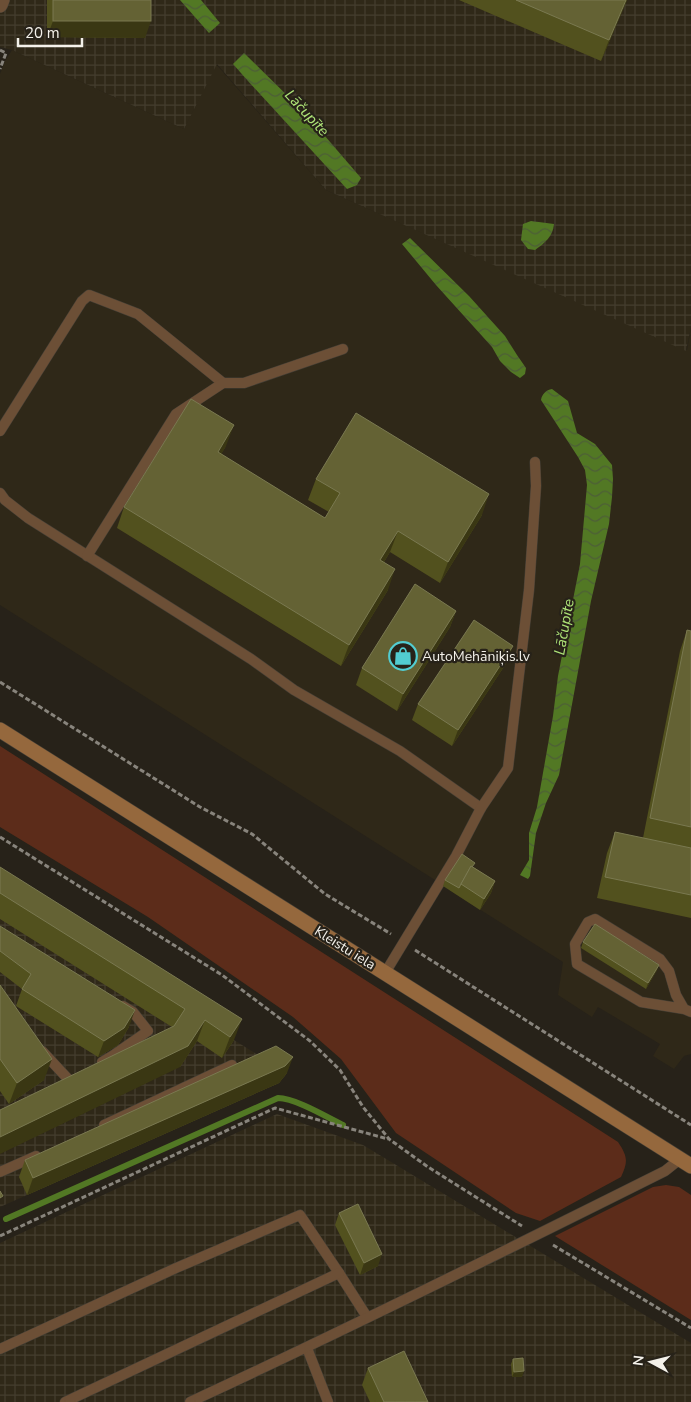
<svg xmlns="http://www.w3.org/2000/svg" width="691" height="1402" font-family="'Nunito Sans',sans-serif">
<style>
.built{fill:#2f2818}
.industrial{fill:url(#industrial-grid)}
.grass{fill:#5c2c1a}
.water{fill:url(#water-waves)}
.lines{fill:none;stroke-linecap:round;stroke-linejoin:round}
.stream{stroke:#527824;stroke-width:6}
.lane-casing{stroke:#443f36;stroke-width:11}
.street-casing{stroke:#443f36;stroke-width:16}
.secondary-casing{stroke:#443f36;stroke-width:16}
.path{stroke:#88847c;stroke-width:3;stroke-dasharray:5 2.5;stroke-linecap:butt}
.lane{stroke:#6c4f36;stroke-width:10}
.street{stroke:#6c4f36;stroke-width:15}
.secondary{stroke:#95683d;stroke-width:15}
.wall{fill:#52511e}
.shaded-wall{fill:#3a3713}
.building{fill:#646234;stroke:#7a7951}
.labels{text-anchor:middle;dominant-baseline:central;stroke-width:4.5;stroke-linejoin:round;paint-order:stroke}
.poi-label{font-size:14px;fill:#f4f1ea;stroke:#272219;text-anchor:start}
.street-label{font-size:14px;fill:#f4f1ea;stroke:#272219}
.water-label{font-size:15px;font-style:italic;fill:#afe578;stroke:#272219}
</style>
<defs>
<pattern id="industrial-grid" width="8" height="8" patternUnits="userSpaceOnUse" patternTransform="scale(1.25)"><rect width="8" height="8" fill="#2f2818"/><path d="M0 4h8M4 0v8" fill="none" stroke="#443d2e"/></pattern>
<pattern id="water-waves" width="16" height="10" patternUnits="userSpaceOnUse" patternTransform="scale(1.25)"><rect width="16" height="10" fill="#527824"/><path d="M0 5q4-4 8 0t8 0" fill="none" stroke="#4d5e37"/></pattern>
</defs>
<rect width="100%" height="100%" fill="#272219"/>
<path class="built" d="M12,50L184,129L216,64L326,190L687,350L691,327V1054L684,1056L674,1069L653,1056L660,1044L598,1007L592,1017L558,995L563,962L457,895L443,885L0,605V74L5,61Z"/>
<g class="industrial">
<path d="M0,0H691V327L686,351L326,190L217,64L184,129L12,50L0,47Z"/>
<path d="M0,893L234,1040L287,1073L279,1083L0,1207Z"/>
<path d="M277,1114L363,1145L691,1343V1402H0V1243Z"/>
</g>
<g class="grass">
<path d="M0,746L618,1142C628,1157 628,1162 621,1177L540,1221L516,1213L396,1133L341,1059L293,1017L148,917L0,827Z"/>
<path d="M666,1185L679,1187L691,1195V1320L555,1236L653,1187Z"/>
</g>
<g class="water">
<path d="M180,0H201L220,23L209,33Z"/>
<path d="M244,53L306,114L361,178L357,185L347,189L248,81L233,64Z"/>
<path d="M531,221L554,224C553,236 545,243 535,250L528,249L521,240L523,224Z"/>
<path d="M410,238L469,296L505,336L517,355L526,368L525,374L520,378L511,372L500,361L492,347L436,285L402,244Z"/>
<path d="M552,389L568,401L577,433L595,444L612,465L613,479L612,497L609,524L591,601L559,775L546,803L536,833L530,876L528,879L520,875L529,860V833L537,807L553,716L558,676L580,564L587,485L585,470L578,457L541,400C542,394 546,390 552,389Z"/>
</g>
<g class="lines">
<path class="stream" d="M6,1219L278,1098C295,1098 327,1117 343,1125"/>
<defs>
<g id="lane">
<path d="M0,431L82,301L89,295L138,314L223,383"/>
<path d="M0,493L5,500L28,518L251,659L294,690L400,751L481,808"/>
<path d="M87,556L176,414L223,383H244L343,349"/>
<path d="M385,973L456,856L481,808L508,768L529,590L536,486L535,462"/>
<path d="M684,1009L676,995L669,971L660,959L595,919L588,922L575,944L577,964L641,1002L684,1009L691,1012"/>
<path d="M42,1051L69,1080"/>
<path d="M102,1062L112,1056L148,1031L133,1012L123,1006"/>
<path d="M104,1125L232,1065"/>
<path d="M0,1172L36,1156"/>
<path d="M307,1348L328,1402"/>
<path d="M0,1349L176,1268L300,1215L339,1273L367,1317"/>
<path d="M65,1402L339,1273"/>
<path d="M190,1402C350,1328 507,1250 665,1171L680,1159"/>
</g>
<path id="street" d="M0,5L2,0"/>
<path id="secondary" d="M0,730L691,1166"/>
</defs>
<use href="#lane" class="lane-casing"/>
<use href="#street" class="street-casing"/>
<use href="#secondary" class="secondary-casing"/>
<g class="path">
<path d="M0,50L6,53L0,69"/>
<path d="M0,682L200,807L252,834L325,894L391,934"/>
<path d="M0,837L222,975L310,1041L340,1070L363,1107L389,1139L428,1167L522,1226"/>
<path d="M415,950L691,1125"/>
<path d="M0,1236L275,1108L388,1139"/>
<path d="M553,1245L691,1328"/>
</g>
<use href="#lane" class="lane"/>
<use href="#street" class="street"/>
<use href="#secondary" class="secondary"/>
</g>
<g class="wall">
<path d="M47,0H151L145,38L47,37Z"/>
<path d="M459,0H627L601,61Z"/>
<path d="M226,446L221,454L325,518L329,512L308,500L316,479L482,515L440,583L390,552L384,562L388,590L341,666L117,528L124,507Z"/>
<path d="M456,611L450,627L397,711L356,685L362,668Z"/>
<path d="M687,630L691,631V918L597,898L607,853L615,832L643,838L680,651Z"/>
<path d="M507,662L452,746L412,720L418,704Z"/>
<path d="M0,867L234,1040L222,1058L197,1041L180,1067L172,1027L0,919Z"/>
<path d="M473,867L495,881L491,893L480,910L443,886L445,880Z"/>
<path d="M0,926L129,1027L118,1045L98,1057L16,1006L22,989L0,972Z"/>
<path d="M583,942L657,970L646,989L581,948Z"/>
<path d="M0,985L44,1080L9,1104L0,1091Z"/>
<path d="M287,1073L279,1083L27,1195L19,1177L25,1160Z"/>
<path d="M339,1213L378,1266L360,1275L335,1225Z"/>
<path d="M513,1359L522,1377H512L511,1364Z"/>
<path d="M368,1368L428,1402H370L362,1385Z"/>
</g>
<g class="shaded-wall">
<path d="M626,0H627L601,61L609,40Z"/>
<path d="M53,21H151L145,38L47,37Z"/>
<path d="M234,425L226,446L210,473L218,452Z"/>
<path d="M489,494L482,515L440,583L448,562Z"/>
<path d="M398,531L390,552L373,580L380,560Z"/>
<path d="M395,569L388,590L341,666L349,645Z"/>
<path d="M456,611L450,627L397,711L403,694Z"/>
<path d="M513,646L507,662L452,746L458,730Z"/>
<path d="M495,881L491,893L480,910L484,899Z"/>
<path d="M659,965L657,970L646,989L648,983Z"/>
<path d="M135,1010L129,1027L118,1045L98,1057L104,1041Z"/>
<path d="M242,1019L234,1040L222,1058L230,1037Z"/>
<path d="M205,1020L197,1041L180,1067L0,1154V1137Z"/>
<path d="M293,1057L287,1073L279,1083L27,1195L33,1178Z"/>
<path d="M52,1059L44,1080L9,1104L17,1083Z"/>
<path d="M382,1254L378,1266L360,1275L364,1263Z"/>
<path d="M524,1371L522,1377H512L514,1372Z"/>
</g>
<g class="building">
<rect x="53" y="0" width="98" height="21"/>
<path d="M516,0H626L609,40Z"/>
<path d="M191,399L234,425L218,452L325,518L340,493L316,479L356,413L489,494L448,562L398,531L380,560L395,569L349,645L124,507Z"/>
<path d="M415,584L456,611L403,694L362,668Z"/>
<path d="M474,620L513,646L458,730L418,704Z"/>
<path d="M687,630L691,631V827L650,818Z"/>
<path d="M615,832L691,848V895L605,877Z"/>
<path d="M462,854L475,863L472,867L471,866L461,884L459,888L445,880Z"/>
<path d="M471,866L495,881L484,899L461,884Z"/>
<path d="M0,867L242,1019L230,1037L205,1020L188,1046L0,1137V1110L174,1026L185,1009L0,893Z"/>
<path d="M595,924L659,965L648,983L583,942Z"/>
<path d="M0,926L135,1010L124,1028L104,1041L22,989L31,974L0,951Z"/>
<path d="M0,985L52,1059L17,1083L0,1059Z"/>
<path d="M276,1046L293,1057L285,1066L33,1178L25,1160Z"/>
<path d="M0,1191L3,1196L0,1198Z"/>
<path d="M358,1204L382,1254L364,1263L339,1213Z"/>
<path d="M404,1351L428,1402H384L368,1368Z"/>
<path d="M523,1358L524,1371L514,1372L513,1359Z"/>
</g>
<defs>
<symbol id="shop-ring" viewBox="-11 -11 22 22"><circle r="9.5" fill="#272219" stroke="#52ccd1" stroke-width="1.5"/><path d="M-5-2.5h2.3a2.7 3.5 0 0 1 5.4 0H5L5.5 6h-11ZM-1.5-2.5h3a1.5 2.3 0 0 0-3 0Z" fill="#52ccd1"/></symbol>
</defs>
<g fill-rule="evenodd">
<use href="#shop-ring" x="387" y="640" width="32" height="32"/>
</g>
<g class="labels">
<g class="poi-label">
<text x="422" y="656">AutoMehāniķis.lv</text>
</g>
<g class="street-label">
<text transform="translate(345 948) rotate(32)">Kleistu iela</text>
</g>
<g class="water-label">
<text transform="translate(307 113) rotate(47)">Lāčupīte</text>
<text transform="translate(564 627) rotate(-80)">Lāčupīte</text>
</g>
</g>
<g transform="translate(651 1362) rotate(277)" stroke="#272219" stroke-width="4" paint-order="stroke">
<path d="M0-4L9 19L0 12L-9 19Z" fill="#f4f1ea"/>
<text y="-8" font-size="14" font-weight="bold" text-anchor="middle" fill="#f4f1ea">N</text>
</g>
<path d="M18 38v8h64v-8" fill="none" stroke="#f4f1ea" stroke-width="2.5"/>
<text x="25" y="38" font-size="15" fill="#f4f1ea" stroke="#272219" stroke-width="4" paint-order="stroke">20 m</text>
</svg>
